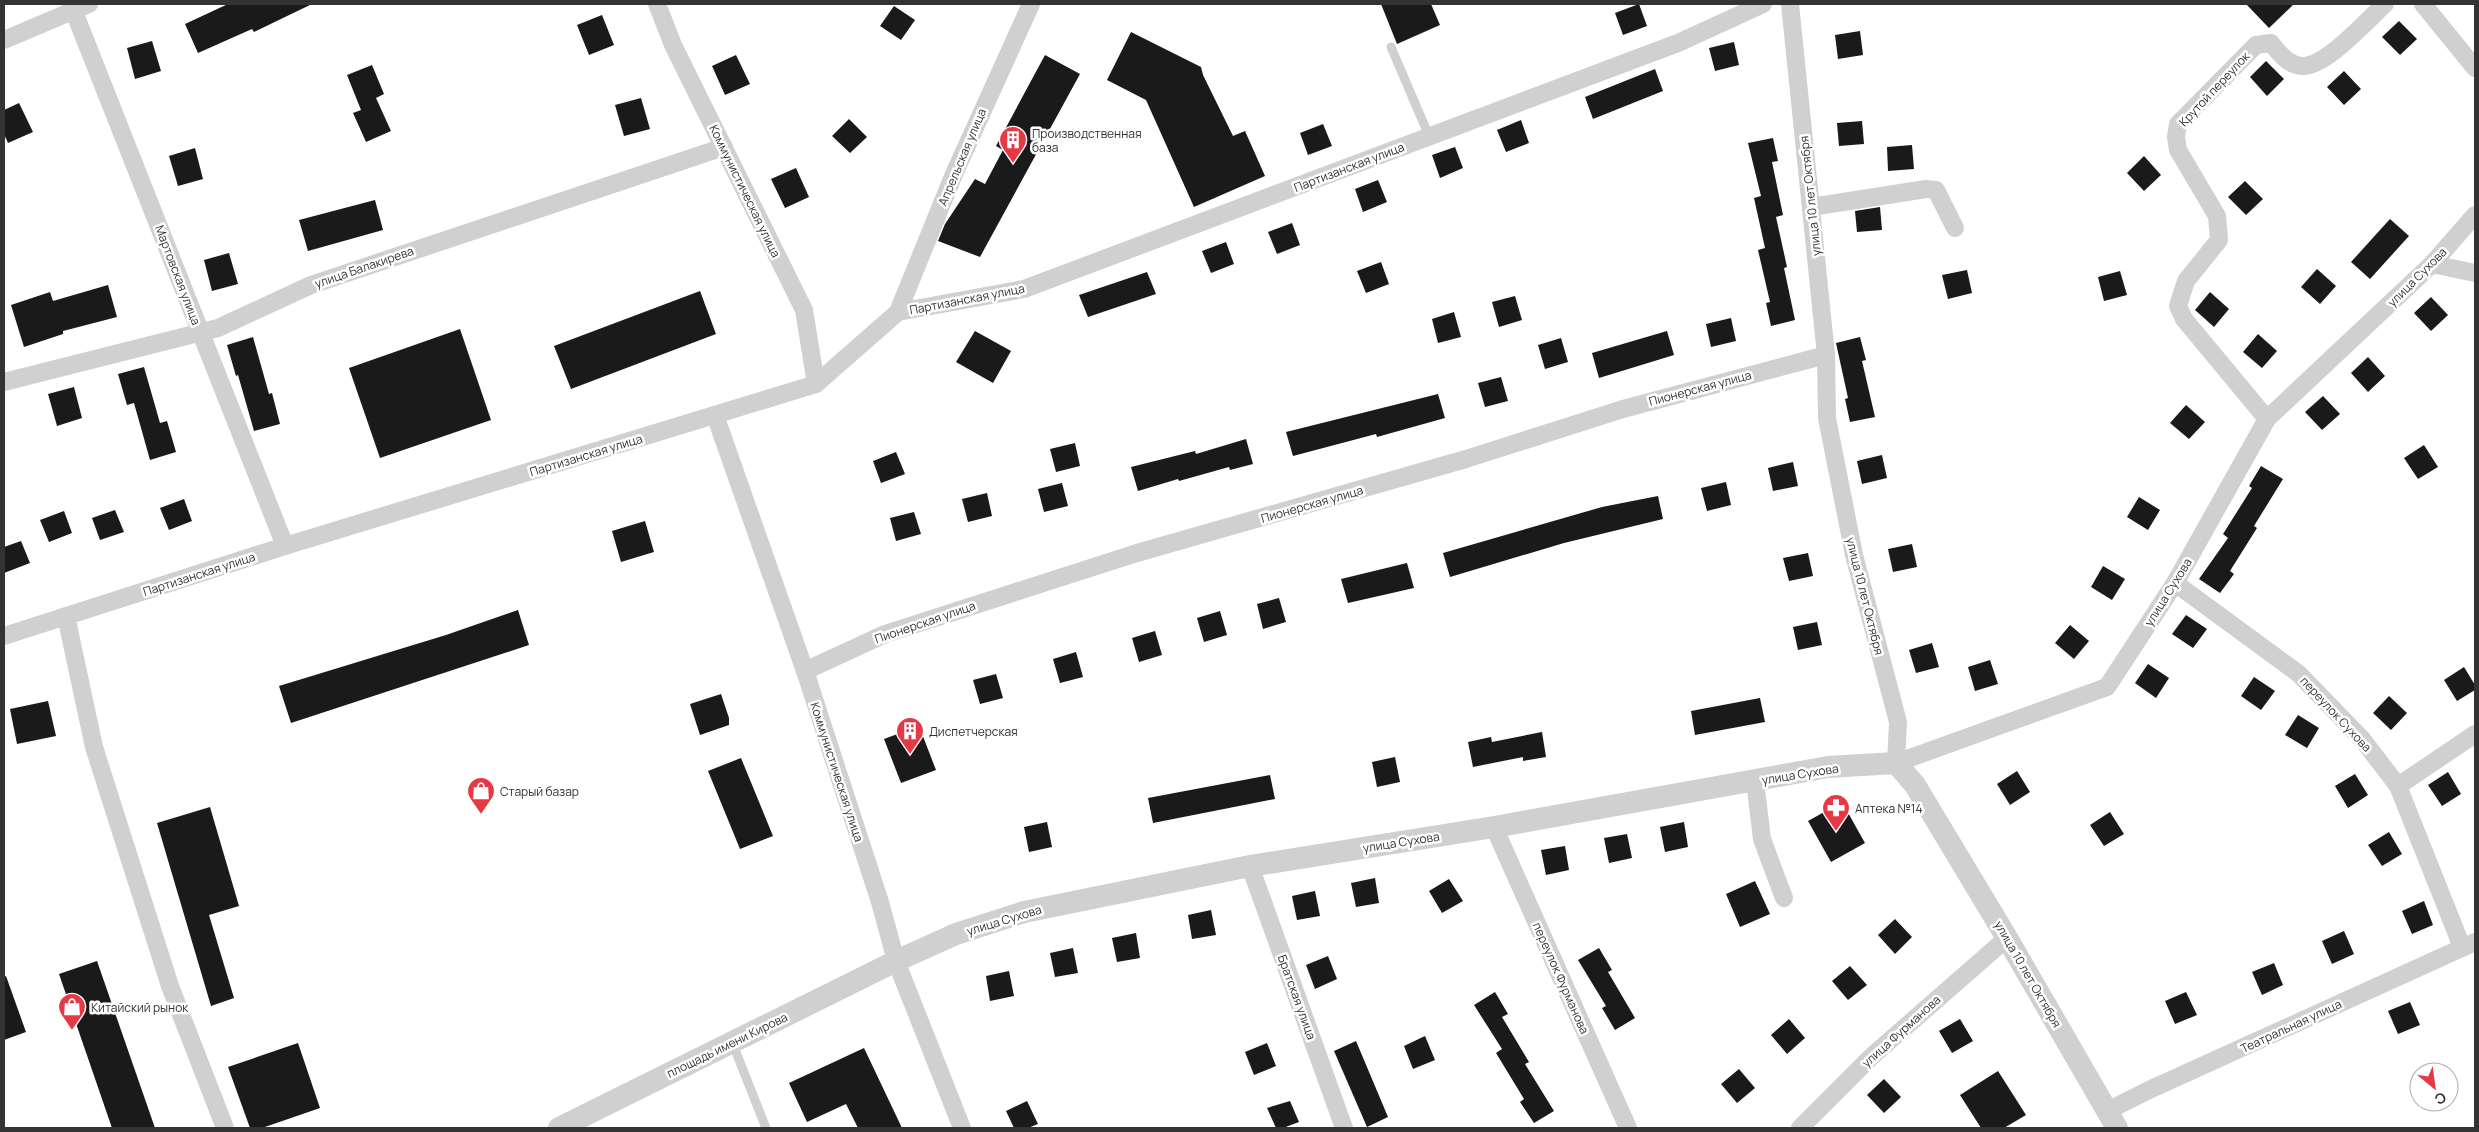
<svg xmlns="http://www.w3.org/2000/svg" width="2479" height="1132" font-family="Manrope,sans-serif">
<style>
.building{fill:#1a1a1a}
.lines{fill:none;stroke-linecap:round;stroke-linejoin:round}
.service{stroke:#d0d0d0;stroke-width:9}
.minor{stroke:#d0d0d0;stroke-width:18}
.tertiary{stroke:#d0d0d0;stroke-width:22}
.labels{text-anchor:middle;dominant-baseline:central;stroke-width:5;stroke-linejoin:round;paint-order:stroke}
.street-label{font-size:12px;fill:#333;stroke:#fff}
.poi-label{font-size:12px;fill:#333;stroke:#fff;text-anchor:start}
</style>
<rect width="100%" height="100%" fill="#fff"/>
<g class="building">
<path d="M228,4H312L254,32L252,29L198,53L185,24Z"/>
<path d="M1381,4H1431L1440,25L1397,44Z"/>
<path d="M1639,4L1647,26L1623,35L1615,13Z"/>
<path d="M2246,4H2294L2269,28Z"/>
<path d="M894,6L915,20L901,40L880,26Z"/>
<path d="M602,15L614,45L589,55L577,25Z"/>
<path d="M2399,21L2417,39L2400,55L2382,37Z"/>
<path d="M1860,31L1863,55L1838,59L1835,35Z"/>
<path d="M1131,32L1201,67L1203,75L1233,136L1245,131L1265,176L1194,207L1146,100L1107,80Z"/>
<path d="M152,41L161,71L135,79L127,48Z"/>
<path d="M1734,42L1739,65L1715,71L1709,48Z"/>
<path d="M736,55L750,84L725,95L712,66Z"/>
<path d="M1045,55L1080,74L980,257L938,241L945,224L975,179L985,184L1003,150L996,146Z"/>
<path d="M2266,61L2284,79L2267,96L2250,77Z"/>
<path d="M372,65L384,94L376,98L391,131L366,142L353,113L361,110L347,75Z"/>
<path d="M1655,69L1663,91L1593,119L1585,97Z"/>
<path d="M2344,71L2361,89L2344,105L2327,87Z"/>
<path d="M641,98L650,129L624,136L615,105Z"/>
<path d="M19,103L33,132L8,143L4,134V110Z"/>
<path d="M849,119L867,137L850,153L832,136Z"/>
<path d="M1521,120L1529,143L1506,152L1497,130Z"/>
<path d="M1862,121L1864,144L1839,146L1837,123Z"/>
<path d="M1323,124L1332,146L1308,155L1300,133Z"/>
<path d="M1773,138L1778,161L1772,162L1783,215L1776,217L1787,267L1784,268L1795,320L1771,326L1766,303L1770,302L1758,250L1765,248L1754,198L1761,196L1748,143Z"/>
<path d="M1912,145L1914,169L1888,171L1887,147Z"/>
<path d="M1455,147L1463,168L1440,178L1432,155Z"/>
<path d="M195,148L203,179L178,186L169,156Z"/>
<path d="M2144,156L2161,175L2144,191L2127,173Z"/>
<path d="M796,168L809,197L785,208L771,179Z"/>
<path d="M1378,180L1387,202L1363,212L1355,189Z"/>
<path d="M2245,181L2263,199L2246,215L2228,197Z"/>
<path d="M375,200L383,230L308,251L299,220Z"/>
<path d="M1880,207L1882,230L1857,232L1855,211Z"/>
<path d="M2390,219L2409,236L2370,279L2351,262Z"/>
<path d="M1292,223L1300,245L1277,254L1268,232Z"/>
<path d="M1226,242L1234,264L1211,273L1202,251Z"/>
<path d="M229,253L238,284L212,291L204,260Z"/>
<path d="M1381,262L1389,284L1366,293L1357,271Z"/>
<path d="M2317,269L2336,286L2320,304L2301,287Z"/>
<path d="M1967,270L1972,293L1948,299L1942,275Z"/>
<path d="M2120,271L2127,295L2104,301L2098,277Z"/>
<path d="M1147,272L1156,294L1088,317L1079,295Z"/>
<path d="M108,285L117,317L63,331V334L24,347L11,305L50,292L53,301Z"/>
<path d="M700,291L716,334L571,389L554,346Z"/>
<path d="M2210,292L2229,309L2214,327L2195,310Z"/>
<path d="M1515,296L1522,320L1499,327L1492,302Z"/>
<path d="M2431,297L2448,315L2431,331L2414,313Z"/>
<path d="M1454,312L1461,337L1438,343L1432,319Z"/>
<path d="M1731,318L1736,341L1711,347L1706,324Z"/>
<path d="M460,329L491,420L380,458L349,368Z"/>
<path d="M975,331L1011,351L993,383L956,362Z"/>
<path d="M1667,331L1674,355L1599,378L1592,353Z"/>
<path d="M2258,334L2277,351L2262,368L2243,352Z"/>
<path d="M253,337L269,394L272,393L280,424L254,431L238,375L236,376L227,345Z"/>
<path d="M1860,337L1866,360L1862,361L1875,417L1850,422L1845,399L1848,398L1836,343Z"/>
<path d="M1561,338L1568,362L1545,369L1538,345Z"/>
<path d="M2368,357L2385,376L2368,392L2351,373Z"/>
<path d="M144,367L160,423L167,421L176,452L150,460L134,403L127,405L118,374Z"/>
<path d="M1501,377L1508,401L1485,407L1478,383Z"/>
<path d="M74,387L82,418L57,426L48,394Z"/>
<path d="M1438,394L1445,418L1377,437L1376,434L1293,456L1286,432Z"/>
<path d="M2323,396L2340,414L2322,430L2305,412Z"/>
<path d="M2186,405L2205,422L2189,439L2170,423Z"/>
<path d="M1246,439L1253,464L1230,470L1229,467L1179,481L1178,479L1138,491L1131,467L1195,451L1196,454Z"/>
<path d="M1075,443L1080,466L1056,472L1050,449Z"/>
<path d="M2424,445L2438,467L2418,479L2404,458Z"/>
<path d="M896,452L905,474L881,483L873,461Z"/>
<path d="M1882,455L1887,478L1862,484L1857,461Z"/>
<path d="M1793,462L1798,486L1773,491L1768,468Z"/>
<path d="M2261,466L2283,479L2254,526L2257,528L2230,571L2234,574L2220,593L2199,579L2228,538L2223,534L2252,488L2249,486Z"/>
<path d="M1726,482L1731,505L1707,511L1701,488Z"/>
<path d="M1062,483L1068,506L1044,512L1038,489Z"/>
<path d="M987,493L992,516L968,522L962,499Z"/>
<path d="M1658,496L1663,519L1564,543L1450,577L1443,553L1602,507Z"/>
<path d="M2139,497L2160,510L2148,530L2127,517Z"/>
<path d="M184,499L192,521L169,530L160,508Z"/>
<path d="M115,510L124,532L100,540L92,518Z"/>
<path d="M64,511L72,533L49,542L40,520Z"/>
<path d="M914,512L921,534L896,541L890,518Z"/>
<path d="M645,521L654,552L621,562L612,531Z"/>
<path d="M21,541L30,563L4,573V547Z"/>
<path d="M1912,544L1917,567L1893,572L1888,549Z"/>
<path d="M1808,553L1813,576L1789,581L1783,558Z"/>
<path d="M1407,563L1414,588L1348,603L1341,579Z"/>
<path d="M2103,566L2125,579L2112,600L2091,587Z"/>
<path d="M1279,598L1286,622L1263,629L1257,604Z"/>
<path d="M518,610L529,645L291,723L279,686L446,635Z"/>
<path d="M1220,611L1227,635L1204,642L1197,618Z"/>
<path d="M2186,615L2207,629L2193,648L2172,634Z"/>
<path d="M1817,622L1822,645L1798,650L1793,627Z"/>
<path d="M2070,625L2089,641L2074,659L2055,643Z"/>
<path d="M1155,631L1162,655L1139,662L1132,638Z"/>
<path d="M1932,643L1939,667L1916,673L1909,650Z"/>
<path d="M1076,652L1083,677L1060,683L1053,659Z"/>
<path d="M1990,660L1998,684L1975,691L1968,667Z"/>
<path d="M2148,664L2169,678L2156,698L2135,683Z"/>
<path d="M2464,667L2475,685V690L2457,701L2444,680Z"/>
<path d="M996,674L1003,698L980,704L973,680Z"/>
<path d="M2254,677L2275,691L2261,710L2241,696Z"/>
<path d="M721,694L729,718V725L700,735L690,704Z"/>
<path d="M2389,696L2407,713L2391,730L2373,713Z"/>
<path d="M1760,698L1765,722L1695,735L1691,711Z"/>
<path d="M48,701L56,736L17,744L10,709Z"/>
<path d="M2298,715L2319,728L2307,748L2285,735Z"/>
<path d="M919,726L936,770L901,783L884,739Z"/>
<path d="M1542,732L1546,757L1523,761V757L1473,767L1468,742L1491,737L1492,742Z"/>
<path d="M1395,757L1400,782L1377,787L1372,762Z"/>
<path d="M741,758L773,836L740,849L708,771Z"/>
<path d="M2017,771L2030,792L2010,805L1997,784Z"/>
<path d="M2448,772L2461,794L2442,806L2428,785Z"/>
<path d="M2355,774L2368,795L2348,808L2335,786Z"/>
<path d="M1270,775L1275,799L1153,823L1148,798Z"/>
<path d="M1842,802L1865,843L1831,862L1808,821Z"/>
<path d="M210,807L239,906L209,915L234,998L211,1006L157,823Z"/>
<path d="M2110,812L2124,834L2104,846L2090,825Z"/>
<path d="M1047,822L1052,847L1029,852L1024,827Z"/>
<path d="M1684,822L1688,847L1665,852L1660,827Z"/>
<path d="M2389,832L2402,854L2382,866L2368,845Z"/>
<path d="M1627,834L1632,858L1609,863L1604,838Z"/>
<path d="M1565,846L1569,870L1546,875L1541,850Z"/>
<path d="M1375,878L1379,903L1356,907L1351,883Z"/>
<path d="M1449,879L1463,901L1442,913L1429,891Z"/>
<path d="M1755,881L1770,914L1740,927L1726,894Z"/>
<path d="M1315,891L1320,916L1297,920L1292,896Z"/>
<path d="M2424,901L2433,925L2412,934L2402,911Z"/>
<path d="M1211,910L1216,935L1192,939L1188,915Z"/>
<path d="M1895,919L1912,937L1895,954L1878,935Z"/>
<path d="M2344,931L2354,954L2332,964L2322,941Z"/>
<path d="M1136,933L1140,958L1117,962L1112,938Z"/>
<path d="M1073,948L1078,973L1055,977L1050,953Z"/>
<path d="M1599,948L1612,970L1608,972L1635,1018L1615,1030L1602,1008L1606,1006L1578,960Z"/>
<path d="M1328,956L1337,979L1315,989L1306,965Z"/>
<path d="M97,961L155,1128H112L59,974Z"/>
<path d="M2274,963L2283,985L2262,995L2252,972Z"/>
<path d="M1850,966L1867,985L1848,1000L1832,981Z"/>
<path d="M1009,971L1014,996L990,1001L986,976Z"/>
<path d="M6,976L26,1032L4,1040V977Z"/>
<path d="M1495,992L1508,1014L1502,1017L1529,1062L1525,1064L1554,1111L1534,1123L1520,1102L1524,1099L1496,1053L1502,1049L1474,1005Z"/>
<path d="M2186,992L2197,1015L2175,1024L2165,1001Z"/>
<path d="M2410,1002L2420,1025L2398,1034L2388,1011Z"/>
<path d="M1789,1019L1805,1038L1787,1054L1771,1035Z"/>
<path d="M1960,1019L1973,1041L1952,1053L1939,1031Z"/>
<path d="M1425,1036L1435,1060L1413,1069L1404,1046Z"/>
<path d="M1356,1041L1388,1117L1367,1127L1334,1051Z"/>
<path d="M298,1043L320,1108L262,1128H250L228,1067Z"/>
<path d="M1267,1043L1276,1066L1254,1075L1245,1052Z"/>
<path d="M864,1048L902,1128H858L846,1104L807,1122L789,1083Z"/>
<path d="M1739,1069L1755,1088L1737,1103L1721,1084Z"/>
<path d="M1998,1071L2026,1115L2004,1128H1981L1960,1095Z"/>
<path d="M1884,1079L1901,1097L1884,1113L1867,1095Z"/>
<path d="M1027,1101L1038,1124L1028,1128H1014L1006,1111Z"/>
<path d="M1290,1101L1299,1122L1283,1128H1276L1267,1108Z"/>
</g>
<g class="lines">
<g class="service">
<path d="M1391,47L1429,136"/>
<path d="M732,1042L766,1128"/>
</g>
<g class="minor">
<path d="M71,4L285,546"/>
<path d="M657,4L673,45L804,310L816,384"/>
<path d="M1790,4L1826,355L1827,418L1854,555L1898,722L1896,763L2107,687L2175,583L2267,419L2432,264L2475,215"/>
<path d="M2423,4L2475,68"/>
<path d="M4,40L89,4"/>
<path d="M1811,207L1926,189L1936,190L1955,228"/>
<path d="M2432,264L2475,273"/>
<path d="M898,312L954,174L1031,4"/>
<path d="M4,382L218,328L311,285L724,147"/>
<path d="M715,415L805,671L880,902L896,961L962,1128"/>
<path d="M2267,419L2184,319L2178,306L2186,281L2219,240L2217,216L2178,150L2176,137L2178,124L2256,45L2271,43C2279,53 2288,65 2302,66C2326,67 2367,20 2385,4"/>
<path d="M2175,583L2299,674L2362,739L2398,786L2462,947"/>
<path d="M66,616L94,747L170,986L225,1128"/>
<path d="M4,636L285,546L816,384L898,312L1024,289L1678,43L1763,4"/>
<path d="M805,671L885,634L1137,553L1466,459L1623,409L1826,355"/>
<path d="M1755,781L1762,839L1784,898"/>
<path d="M2398,786L2475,734"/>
<path d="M1494,827L1628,1128"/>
<path d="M1250,866L1344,1128"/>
<path d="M2107,1111L2149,1090L2475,942"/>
<path d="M1800,1128L1871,1057L2007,938"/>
</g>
<path class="tertiary" d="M559,1128L896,961L956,934L1024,912L1250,866L1494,827L1828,767L1896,763L1915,785L2007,938L2117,1128"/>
</g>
<defs>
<symbol id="building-pin" viewBox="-11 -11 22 30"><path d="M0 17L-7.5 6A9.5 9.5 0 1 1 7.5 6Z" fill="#e63946" stroke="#fff"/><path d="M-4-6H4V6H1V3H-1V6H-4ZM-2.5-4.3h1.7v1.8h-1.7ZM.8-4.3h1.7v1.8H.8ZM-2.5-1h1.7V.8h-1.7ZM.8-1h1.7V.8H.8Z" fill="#fff"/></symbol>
<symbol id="shop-pin" viewBox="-11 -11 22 30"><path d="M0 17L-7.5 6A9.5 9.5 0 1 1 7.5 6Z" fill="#e63946" stroke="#fff"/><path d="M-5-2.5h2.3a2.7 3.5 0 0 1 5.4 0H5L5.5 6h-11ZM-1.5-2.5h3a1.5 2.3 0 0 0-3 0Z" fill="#fff"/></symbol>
<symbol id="pharmacy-pin" viewBox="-11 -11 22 30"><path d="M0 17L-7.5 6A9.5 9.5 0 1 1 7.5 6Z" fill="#e63946" stroke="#fff"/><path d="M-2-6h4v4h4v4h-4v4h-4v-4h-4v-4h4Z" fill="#fff"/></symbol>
</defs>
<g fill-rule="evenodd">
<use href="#building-pin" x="997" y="124" width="32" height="43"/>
<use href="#building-pin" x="894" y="715" width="32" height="43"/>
<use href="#shop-pin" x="465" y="775" width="32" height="43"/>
<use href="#pharmacy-pin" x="1820" y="792" width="32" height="43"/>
<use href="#shop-pin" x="56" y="991" width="32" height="43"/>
</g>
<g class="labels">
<g class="street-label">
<text transform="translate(2214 89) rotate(-47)">Крутой переулок</text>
<text transform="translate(962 157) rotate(-67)">Апрельская улица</text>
<text transform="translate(1349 167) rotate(-21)">Партизанская улица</text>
<text transform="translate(745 191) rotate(64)">Коммунистическая улица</text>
<text transform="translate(1810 196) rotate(-96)">улица 10 лет Октября</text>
<text transform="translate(364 267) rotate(-19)">улица Балакирева</text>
<text transform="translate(178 275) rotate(69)">Мартовская улица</text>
<text transform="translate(2417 277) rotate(-45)">улица Сухова</text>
<text transform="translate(967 299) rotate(-11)">Партизанская улица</text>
<text transform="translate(1700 388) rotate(-15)">Пионерская улица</text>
<text transform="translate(586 455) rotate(-17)">Партизанская улица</text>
<text transform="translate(1312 504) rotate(-16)">Пионерская улица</text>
<text transform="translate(199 574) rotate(-18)">Партизанская улица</text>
<text transform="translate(2168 592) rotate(-58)">улица Сухова</text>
<text transform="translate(1865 596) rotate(76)">улица 10 лет Октября</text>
<text transform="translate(925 622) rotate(-19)">Пионерская улица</text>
<text transform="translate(2336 714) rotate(47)">переулок Сухова</text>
<text transform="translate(837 772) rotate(72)">Коммунистическая улица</text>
<text transform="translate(1800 774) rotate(-9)">улица Сухова</text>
<text transform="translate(1401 842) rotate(-9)">улица Сухова</text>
<text transform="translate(1004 920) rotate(-17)">улица Сухова</text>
<text transform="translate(2028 974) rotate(60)">улица 10 лет Октября</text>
<text transform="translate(1561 978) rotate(66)">переулок Фурманова</text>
<text transform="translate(1297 997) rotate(70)">Братская улица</text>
<text transform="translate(2291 1026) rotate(-25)">Театральная улица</text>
<text transform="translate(1901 1031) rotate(-42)">улица Фурманова</text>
<text transform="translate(727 1045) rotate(-26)">площадь имени Кирова</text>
</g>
<g class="poi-label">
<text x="1032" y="133">Производственная<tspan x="1032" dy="14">база</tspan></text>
<text x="929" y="731">Диспетчерская</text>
<text x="500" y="791">Старый базар</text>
<text x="1855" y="808">Аптека №14</text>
<text x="91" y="1007">Китайский рынок</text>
</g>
</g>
<rect width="2479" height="1132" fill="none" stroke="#333333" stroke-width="10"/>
<g transform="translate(2434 1087) rotate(151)"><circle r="24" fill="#ffffff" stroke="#adadad"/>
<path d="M0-4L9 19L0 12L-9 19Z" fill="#e63946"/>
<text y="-8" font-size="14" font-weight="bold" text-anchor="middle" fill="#333333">С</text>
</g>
</svg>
